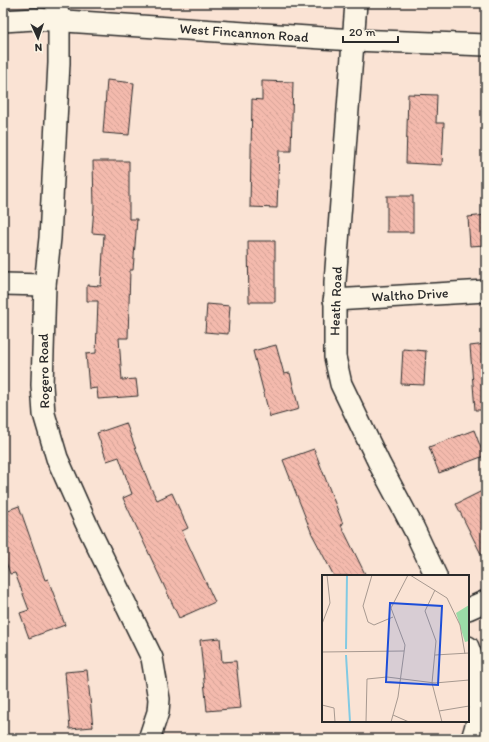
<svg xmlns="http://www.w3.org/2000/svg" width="489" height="742" font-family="Itim,sans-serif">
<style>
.building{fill:url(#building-back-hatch);stroke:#2b2b2b}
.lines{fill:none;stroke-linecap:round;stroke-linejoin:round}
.street-casing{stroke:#2b2b2b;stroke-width:24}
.street{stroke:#fcf5e5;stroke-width:21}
.labels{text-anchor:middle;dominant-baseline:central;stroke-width:4;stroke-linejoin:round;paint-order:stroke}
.street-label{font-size:14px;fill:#2b2b2b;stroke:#fcf5e5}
.inset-river{fill:none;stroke:#82cae3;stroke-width:2}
.inset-road{fill:none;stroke:#a79990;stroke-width:1}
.view{fill:#1d4ed8;fill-opacity:0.15;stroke:#1d4ed8;stroke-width:2}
.inset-edge{fill:none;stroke:#2b2b2b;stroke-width:2}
</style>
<defs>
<pattern id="building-back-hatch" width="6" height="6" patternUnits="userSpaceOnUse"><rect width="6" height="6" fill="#f4baad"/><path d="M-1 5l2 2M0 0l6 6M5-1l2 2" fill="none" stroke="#d1a095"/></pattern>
</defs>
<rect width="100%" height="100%" fill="#fae3d4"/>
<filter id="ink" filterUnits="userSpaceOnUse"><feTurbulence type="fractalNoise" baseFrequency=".025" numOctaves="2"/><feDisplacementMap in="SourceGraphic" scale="8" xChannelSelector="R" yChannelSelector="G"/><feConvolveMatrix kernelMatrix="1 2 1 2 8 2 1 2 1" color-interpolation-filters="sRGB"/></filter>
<g filter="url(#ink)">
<g class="building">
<path d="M107,80L134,83L129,135L103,133Z"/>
<path d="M262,81L293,82L291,151H279L277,208L250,207L252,99L262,100Z"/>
<path d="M408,94L437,95L436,123H444L442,165L406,163Z"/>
<path d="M93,161H129V219H137L133,270H130L128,338H119L122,380L136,379L138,396L98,399L97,388L89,389L86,354L96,353L98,301H87V285L101,286L104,234L92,233L94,207Z"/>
<rect x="387" y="196" width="26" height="36"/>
<path d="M486,215V245L470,246L468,217Z"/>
<path d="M248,241H275V302H249Z"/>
<path d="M207,304L230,306L228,334L205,332Z"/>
<path d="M486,344V410H475L470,346Z"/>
<path d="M276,345L284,374L290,373L299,409L270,417L253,351Z"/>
<path d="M403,349L426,351L424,385L401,384Z"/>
<path d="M126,423L150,486L157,500L172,493L188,528L182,531L215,602L179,618L123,498L132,494L119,457L107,461L97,433Z"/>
<path d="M474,430L484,456L439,473L429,447Z"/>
<path d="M314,449L343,524L341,525L366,576H334L312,534L283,460Z"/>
<path d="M486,489V564L456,504Z"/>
<path d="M19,506L45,580L48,579L65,625L29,638L20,613L29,610L15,573L10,574L3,553V512Z"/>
<path d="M220,638L222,662L236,661L241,708L207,711L200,640Z"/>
<path d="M87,670L93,727L70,729L65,672Z"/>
</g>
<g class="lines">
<defs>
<g id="street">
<path d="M56,3L59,20V63L50,238L45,285L42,385L44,414L57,458L86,523L152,658L159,699L158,712L149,739"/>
<path d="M356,3L335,282V357L341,384L380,465L414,529L436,576"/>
<path d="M3,21L35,19L353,40L486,45"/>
<path d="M3,284L45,285"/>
<path d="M334,300L486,291"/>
<path d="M468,609L486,601"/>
<path d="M468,647C481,679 483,707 472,739"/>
</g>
</defs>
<use href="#street" class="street-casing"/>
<use href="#street" class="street"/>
</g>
</g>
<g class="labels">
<g class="street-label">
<text transform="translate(244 33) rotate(4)">West Fincannon Road</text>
<text transform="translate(410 295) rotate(-3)">Waltho Drive</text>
<text transform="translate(336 301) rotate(-88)">Heath Road</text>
<text transform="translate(44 371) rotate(-91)">Rogero Road</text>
</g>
</g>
<g transform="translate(322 575)">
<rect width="147" height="147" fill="#fae3d4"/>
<path d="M147,30V66L143,67L134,38Z" fill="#9bdca7"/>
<path class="inset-river" d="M24,74L25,0M24,80L28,147"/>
<path class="inset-road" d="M50,0L41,31L46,47L52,50L71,42M88,0L125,23L138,50L143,79M113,15L103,36L114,66L110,108L120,147M0,49L8,28L5,0M0,77L82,76M113,80L147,78M0,130L12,133L13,147M117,136L147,131M71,140L87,147M44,147L45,104L65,102L113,108L147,105M69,147L76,122L83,70L69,33L86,0"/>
<path class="view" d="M68,28L120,31L116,110L64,107Z"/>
<rect width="147" height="147" class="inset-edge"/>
</g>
<rect width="489" height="742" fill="none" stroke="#fcf5e5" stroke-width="16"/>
<rect x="8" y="8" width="473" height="726" fill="none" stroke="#2b2b2b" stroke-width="1.5" filter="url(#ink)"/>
<g transform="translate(38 38) rotate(177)" stroke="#fcf5e5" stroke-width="3" paint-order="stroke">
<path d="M0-3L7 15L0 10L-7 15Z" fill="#2b2b2b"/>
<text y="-6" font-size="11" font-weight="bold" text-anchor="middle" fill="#2b2b2b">N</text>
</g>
<path d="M343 36v6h55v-6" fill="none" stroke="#2b2b2b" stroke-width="2"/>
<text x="349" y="36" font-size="12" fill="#2b2b2b" stroke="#fcf5e5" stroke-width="3" paint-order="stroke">20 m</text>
</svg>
